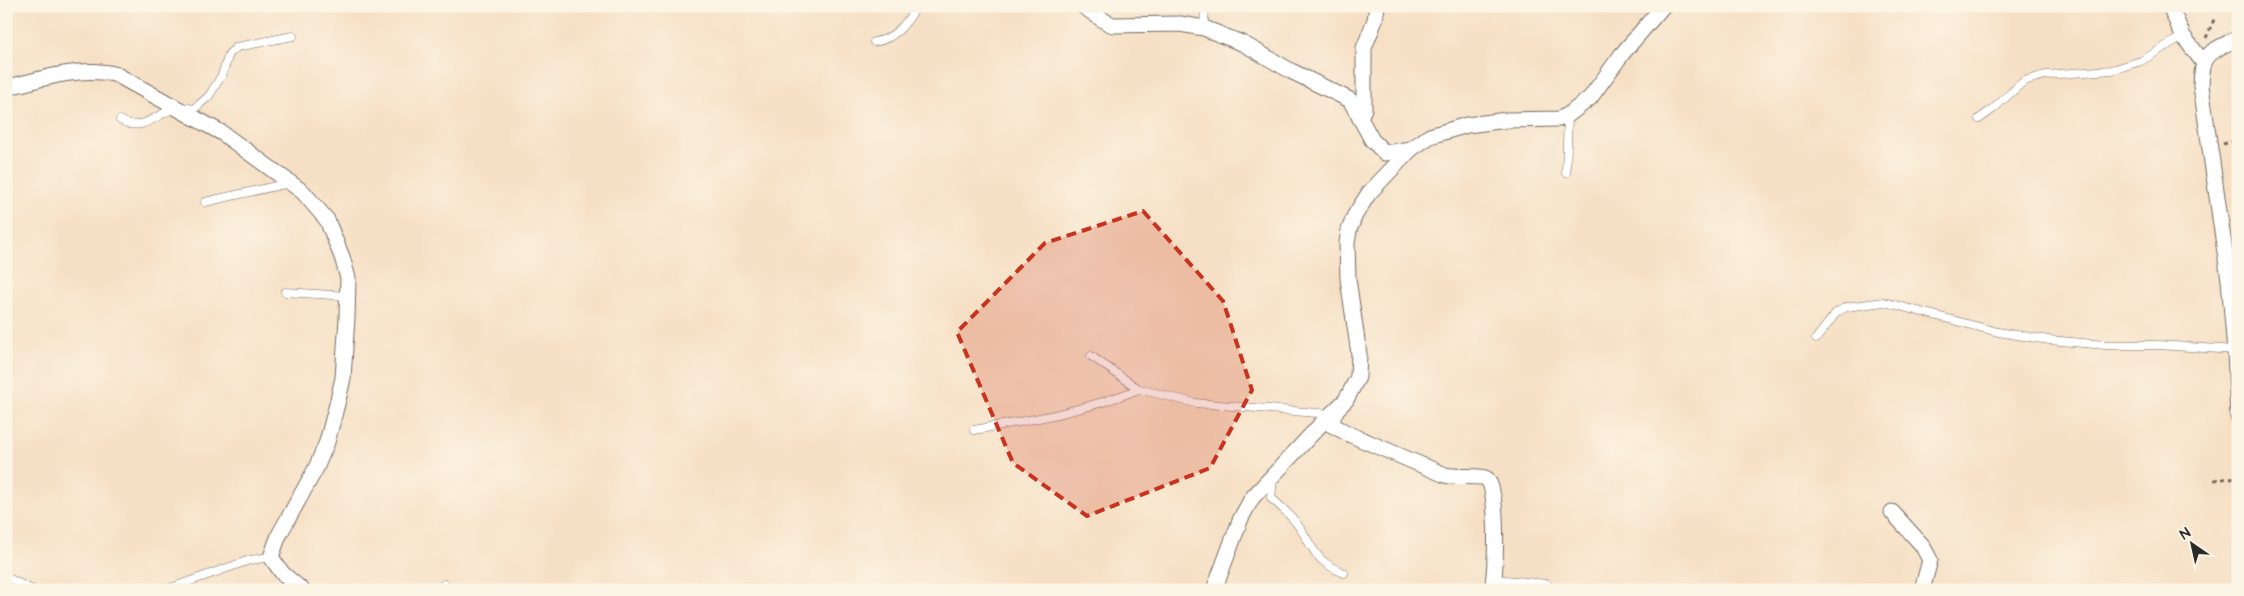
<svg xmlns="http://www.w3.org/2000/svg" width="2244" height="596" font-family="'Architects Daughter',sans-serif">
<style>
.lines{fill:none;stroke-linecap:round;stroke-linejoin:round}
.lane-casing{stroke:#726a61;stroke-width:9}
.street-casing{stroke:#726a61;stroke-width:17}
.path{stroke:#726a61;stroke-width:3;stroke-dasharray:4 4;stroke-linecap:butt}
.lane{stroke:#fff;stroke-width:8}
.street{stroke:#fff;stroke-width:15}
.marked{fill:#c8321e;fill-opacity:0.2;stroke:#c8321e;stroke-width:4;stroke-dasharray:10 6;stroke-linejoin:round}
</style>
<rect width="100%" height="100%" fill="#fcf5e5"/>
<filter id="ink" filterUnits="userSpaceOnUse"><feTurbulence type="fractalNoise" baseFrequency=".02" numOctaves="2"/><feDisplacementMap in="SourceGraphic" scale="10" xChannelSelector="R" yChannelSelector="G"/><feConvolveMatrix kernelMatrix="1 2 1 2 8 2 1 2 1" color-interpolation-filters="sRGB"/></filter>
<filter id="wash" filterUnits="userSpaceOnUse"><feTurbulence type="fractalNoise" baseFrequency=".0096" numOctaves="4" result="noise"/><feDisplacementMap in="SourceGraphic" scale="20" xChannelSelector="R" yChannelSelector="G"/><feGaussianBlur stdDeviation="1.12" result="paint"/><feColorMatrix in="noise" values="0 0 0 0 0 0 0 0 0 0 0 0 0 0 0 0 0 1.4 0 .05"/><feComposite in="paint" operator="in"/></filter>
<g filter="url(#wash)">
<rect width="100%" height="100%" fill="#f6e0c5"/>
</g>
<g filter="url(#ink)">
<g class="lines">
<defs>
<g id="lane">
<path d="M1204,28L1205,6"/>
<path d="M874,42C895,39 906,24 917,6"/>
<path d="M1979,119L1993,109L2024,81L2046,75L2112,70L2141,61L2183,36"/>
<path d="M120,120C142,133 155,115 175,108C180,106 188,108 194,109L209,96L222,75L229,54L237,47L293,36"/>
<path d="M1566,173L1568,115"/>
<path d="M205,202L289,183"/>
<path d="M285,292L348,296"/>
<path d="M1816,339L1836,313L1846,307L1884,302L1998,332L2049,340L2105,345H2158L2235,350"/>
<path d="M1091,356L1139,389L1195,403L1330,414"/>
<path d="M974,430C1031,420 1085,411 1139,389"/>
<path d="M1273,479L1271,498C1279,505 1287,512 1294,520C1315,546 1310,559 1344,573"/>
<path d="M6,577L33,590"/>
<path d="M1495,579L1547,584"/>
<path d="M165,590L250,560L271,557"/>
<path d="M443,590L444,584"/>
</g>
<g id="street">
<path d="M1083,6L1106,22L1113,25L1180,24L1204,28L1244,44L1291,71L1350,100L1372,140L1385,153L1411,149"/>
<path d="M2170,6L2183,36L2203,62"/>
<path d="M2238,38C2209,53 2202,52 2201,86L2229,280L2235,350L2238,417"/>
<path d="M6,88C40,79 82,65 117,75L222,133L303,192L327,220L342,257L348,278L347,318L343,378L337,404L327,442L316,468L279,535L271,557L283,574L302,590"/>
<path d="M1360,117L1364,109V48L1375,20L1377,6"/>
<path d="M1336,411L1330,424L1351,435L1445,475C1455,478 1482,475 1487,479C1499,490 1496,573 1492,590"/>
<path d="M1892,512L1922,545L1930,560L1922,590"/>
<path d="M1214,590L1241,518L1252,498L1322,423L1346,400L1358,377L1359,354L1348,279L1347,243L1349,230L1355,215L1369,193L1411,149L1430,136L1467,125L1507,120L1559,119L1568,115L1590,98L1622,54L1663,6"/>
</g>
</defs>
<use href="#lane" class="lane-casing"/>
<use href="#street" class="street-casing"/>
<g class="path">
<path d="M2206,38L2215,17"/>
<path d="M2223,144L2238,140"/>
<path d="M2214,480L2238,477"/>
</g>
<use href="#lane" class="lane"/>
<use href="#street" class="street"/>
</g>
</g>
<path class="marked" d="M1143,211L1223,301L1252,390L1210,468L1087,516L1013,463L957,332L1045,243Z"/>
<rect width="2244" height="596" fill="none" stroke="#fcf5e5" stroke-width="25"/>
<g transform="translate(2192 544) rotate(326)" stroke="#fcf5e5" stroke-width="4" paint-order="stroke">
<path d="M0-4L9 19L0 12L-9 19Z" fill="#2b2b2b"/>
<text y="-8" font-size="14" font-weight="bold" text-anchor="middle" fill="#2b2b2b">N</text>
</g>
</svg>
